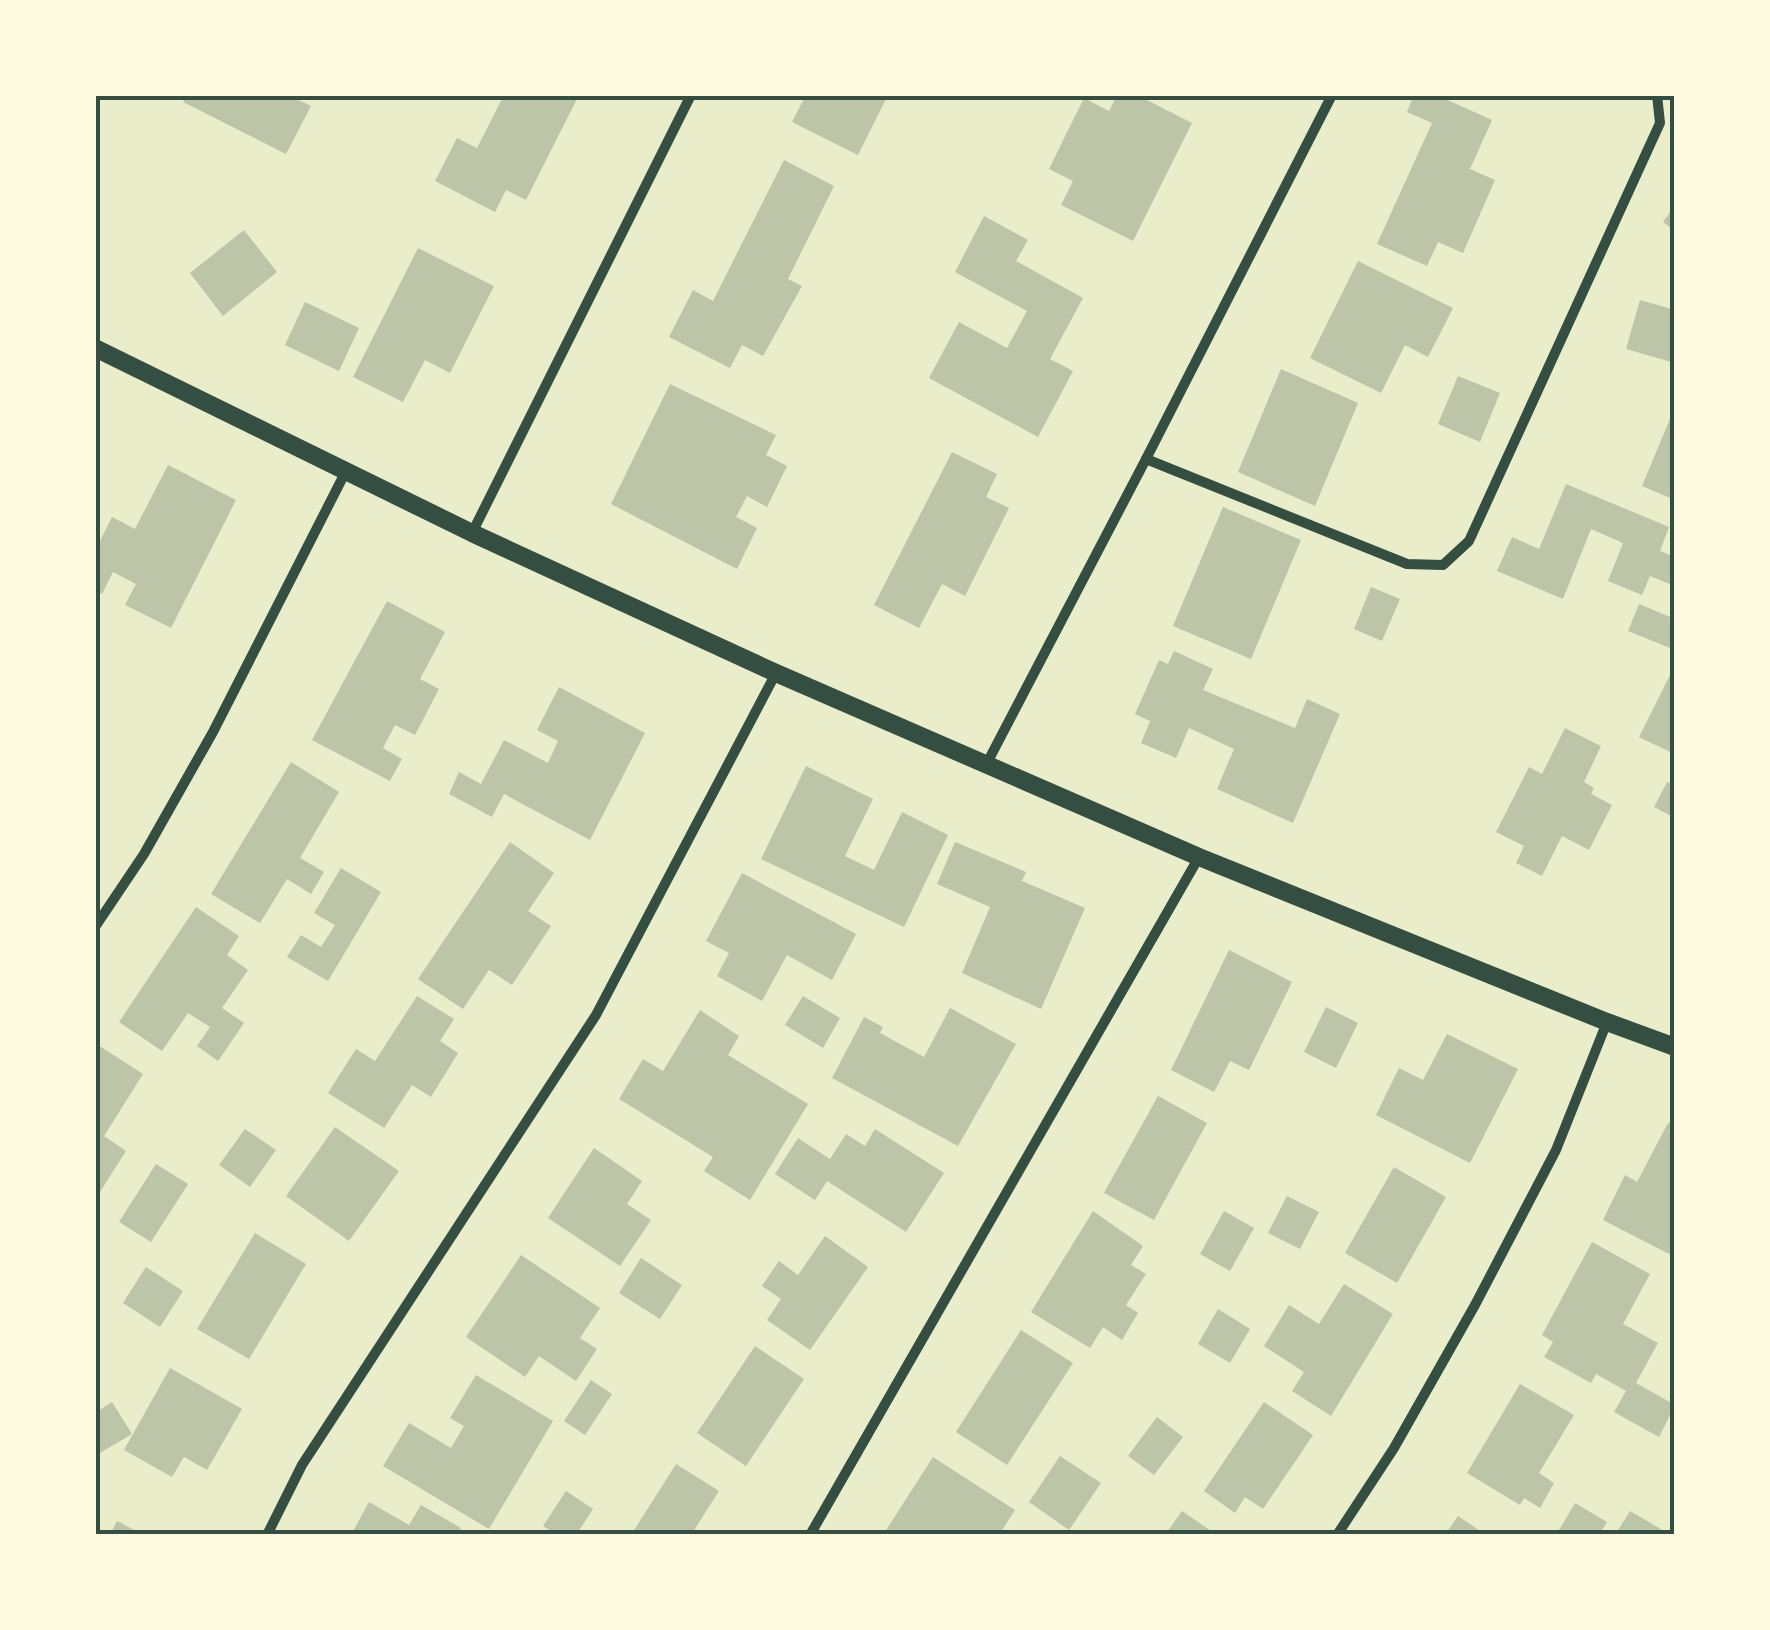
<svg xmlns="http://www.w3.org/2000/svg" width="1770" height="1630" font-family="'Fira Sans Condensed',sans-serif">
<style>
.building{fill:#bcc5a7}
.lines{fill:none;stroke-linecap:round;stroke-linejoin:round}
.minor{stroke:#344e41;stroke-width:10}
.tertiary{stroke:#344e41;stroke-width:18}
.neatline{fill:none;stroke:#344e41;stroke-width:4}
</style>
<rect width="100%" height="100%" fill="#e9edc9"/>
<g class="building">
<path d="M187,95H288L311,106L286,154L183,102Z"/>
<path d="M504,95H579L526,200L506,190L495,212L435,181L457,138L477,148Z"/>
<path d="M806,95H888L858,155L792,122Z"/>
<path d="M1117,95H1137L1192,123L1133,241L1061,205L1073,181L1049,169L1084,98L1109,111Z"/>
<path d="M1414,95H1444L1443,98L1492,120L1470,169L1495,180L1463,253L1438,242L1427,266L1377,244L1432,123L1407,112Z"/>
<path d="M784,160L834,186L788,279L802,286L763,356L742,345L730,368L669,337L693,290L713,301Z"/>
<path d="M1675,205V231L1663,222Z"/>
<path d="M984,216L1028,240L1016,261L1083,298L1050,359L1073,371L1038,437L929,378L959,322L1007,348L1027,311L955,272Z"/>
<path d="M244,230L277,272L223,316L190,273Z"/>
<path d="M418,248L494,286L450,373L425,360L403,402L353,377Z"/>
<path d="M1358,261L1453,308L1428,357L1405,345L1381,393L1310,358Z"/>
<path d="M1640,300L1675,310V363L1626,349Z"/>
<path d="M305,302L359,328L339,371L285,345Z"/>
<path d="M1281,369L1358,403L1315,506L1238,472Z"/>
<path d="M1458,376L1500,393L1480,442L1438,424Z"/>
<path d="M670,384L776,435L766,455L787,466L767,507L747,496L736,517L757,528L737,569L611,504Z"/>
<path d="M1672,414L1675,415V500L1642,486Z"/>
<path d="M952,452L997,474L986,497L1009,508L965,596L942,584L919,628L874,605Z"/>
<path d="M168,465L236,500L171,628L125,605L136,584L113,572L102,594L95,590V551L112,517L135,529Z"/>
<path d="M1566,484L1669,527L1660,551L1675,557V578L1672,585L1650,576L1642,595L1608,581L1623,543L1591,529L1563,599L1497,571L1512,537L1539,549Z"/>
<path d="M1223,507L1301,540L1251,659L1173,626Z"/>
<path d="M1371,587L1400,599L1382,641L1354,629Z"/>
<path d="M387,601L445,632L420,679L439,689L415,735L395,725L383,748L402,759L390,781L312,740Z"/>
<path d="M1639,604L1675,619V650L1628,631Z"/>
<path d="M1174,651L1213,669L1203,690L1295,728L1307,699L1340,714L1293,823L1217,789L1234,749L1189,728L1176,758L1141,743L1150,721L1135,714L1159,660L1168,664Z"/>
<path d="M1671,673L1675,675V743L1670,752L1639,737Z"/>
<path d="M559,687L645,733L590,840L504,794L492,817L449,794L459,772L481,784L504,740L548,763L558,741L537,730Z"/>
<path d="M1565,728L1601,746L1584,782L1594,788L1591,794L1612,805L1589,850L1562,836L1542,876L1516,863L1524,846L1496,832L1529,767L1542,774Z"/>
<path d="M291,762L339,792L300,858L324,872L311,894L287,879L260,923L211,894Z"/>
<path d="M806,766L873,799L845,856L874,870L902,812L948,835L904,927L761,859Z"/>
<path d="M1667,782L1675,786V818L1654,807Z"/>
<path d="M510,842L554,873L528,911L551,926L512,985L489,970L463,1009L418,979Z"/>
<path d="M955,842L1026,872L1022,881L1085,908L1041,1009L962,973L990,907L937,884Z"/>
<path d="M341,868L381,892L328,981L287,957L301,935L321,947L335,925L314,913Z"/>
<path d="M742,873L856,934L832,980L787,955L762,1001L717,976L729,953L706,941Z"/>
<path d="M196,907L239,936L227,955L248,970L222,1008L244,1023L218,1061L197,1046L210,1027L188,1013L162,1051L119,1022Z"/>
<path d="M1229,950L1292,982L1249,1070L1230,1061L1214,1092L1171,1070Z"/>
<path d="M417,996L454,1019L440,1041L458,1053L431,1097L412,1085L384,1128L328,1093L356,1049L375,1061Z"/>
<path d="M803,996L840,1018L823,1048L785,1025Z"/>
<path d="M1326,1007L1358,1023L1336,1068L1304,1052Z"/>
<path d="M950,1008L1016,1044L958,1146L832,1078L864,1017L883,1027L880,1033L924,1057Z"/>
<path d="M700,1010L739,1036L728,1055L808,1104L750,1200L704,1171L713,1157L619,1099L643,1059L663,1071Z"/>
<path d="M1447,1034L1518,1069L1470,1163L1376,1115L1399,1068L1423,1080Z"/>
<path d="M98,1045L143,1074L104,1136L126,1151L100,1192L95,1188V1050Z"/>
<path d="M1158,1096L1207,1123L1154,1220L1104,1193Z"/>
<path d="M1668,1123L1675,1126V1257L1603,1220L1625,1175L1637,1182Z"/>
<path d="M335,1127L399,1171L349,1241L286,1196Z"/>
<path d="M245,1129L276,1150L250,1187L219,1165Z"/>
<path d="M875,1129L944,1173L906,1232L827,1181L815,1200L775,1174L798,1138L830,1159L846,1134L865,1146Z"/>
<path d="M594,1148L642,1181L627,1204L651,1220L620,1266L548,1218Z"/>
<path d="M156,1164L188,1184L151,1242L119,1222Z"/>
<path d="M1394,1167L1446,1197L1397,1283L1345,1253Z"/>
<path d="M1287,1196L1319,1212L1300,1249L1268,1233Z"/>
<path d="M1093,1211L1143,1246L1131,1265L1146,1274L1126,1305L1138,1313L1122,1340L1103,1327L1090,1348L1031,1312Z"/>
<path d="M1224,1211L1254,1228L1230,1271L1200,1254Z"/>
<path d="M255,1233L306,1264L249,1359L197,1329Z"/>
<path d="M825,1236L868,1267L810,1350L767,1320L781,1299L762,1286L779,1261L798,1275Z"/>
<path d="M1592,1242L1650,1274L1623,1324L1658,1343L1636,1383L1675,1405L1659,1437L1614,1412L1626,1391L1596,1374L1591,1383L1544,1357L1553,1342L1542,1335Z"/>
<path d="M521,1255L600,1308L580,1338L597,1349L576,1381L539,1356L525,1377L466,1337Z"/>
<path d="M641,1258L682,1285L660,1319L619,1293Z"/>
<path d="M146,1267L183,1291L160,1327L123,1303Z"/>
<path d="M1344,1284L1393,1314L1331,1416L1292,1391L1304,1372L1264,1346L1289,1305L1319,1324Z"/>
<path d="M1218,1309L1250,1329L1230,1363L1198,1344Z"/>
<path d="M1021,1330L1073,1363L1007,1465L956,1432Z"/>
<path d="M755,1346L804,1379L746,1466L697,1433Z"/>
<path d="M170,1368L242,1409L207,1470L184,1457L172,1477L124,1450Z"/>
<path d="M476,1375L553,1421L489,1529L383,1466L409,1423L451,1448L464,1426L450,1418Z"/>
<path d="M591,1380L612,1394L585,1435L564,1421Z"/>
<path d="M1520,1384L1574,1415L1539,1473L1554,1483L1540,1508L1524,1498L1520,1505L1467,1473Z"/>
<path d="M112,1402L132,1434L95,1456V1413Z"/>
<path d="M1264,1402L1313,1435L1263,1509L1245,1497L1235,1513L1204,1491Z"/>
<path d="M1157,1417L1183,1437L1154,1475L1128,1456Z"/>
<path d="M1060,1456L1101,1483L1069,1530L1029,1502Z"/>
<path d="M933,1457L1015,1510L999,1535H883Z"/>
<path d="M676,1464L719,1491L691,1535H631Z"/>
<path d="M566,1491L593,1509L576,1535H557L543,1526Z"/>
<path d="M369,1502L409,1525L421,1505L461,1528L457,1535H351Z"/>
<path d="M1575,1503L1607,1522L1599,1535H1556Z"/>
<path d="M1182,1511L1217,1535H1165Z"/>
<path d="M1630,1511L1661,1529L1657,1535H1615Z"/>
<path d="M1458,1516L1486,1535H1445Z"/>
<path d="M117,1521L144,1535H110Z"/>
</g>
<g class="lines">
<g class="minor">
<path d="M1146,459L1407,564L1443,565L1469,541L1660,123L1657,95"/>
<path d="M472,533L691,95"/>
<path d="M987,763L1146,459L1332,95"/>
<path d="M95,927L144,854L213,732L346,471"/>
<path d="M267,1535L302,1465L596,1015L776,673"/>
<path d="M810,1535L1199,857"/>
<path d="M1337,1535L1394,1448L1475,1305L1556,1150L1607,1022"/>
</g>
<path class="tertiary" d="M95,348L472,533L776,673L1199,857L1607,1022L1675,1047"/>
</g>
<rect width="1770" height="1630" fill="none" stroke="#fefae0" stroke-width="195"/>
<rect x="98" y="98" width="1574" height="1434" class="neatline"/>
</svg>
